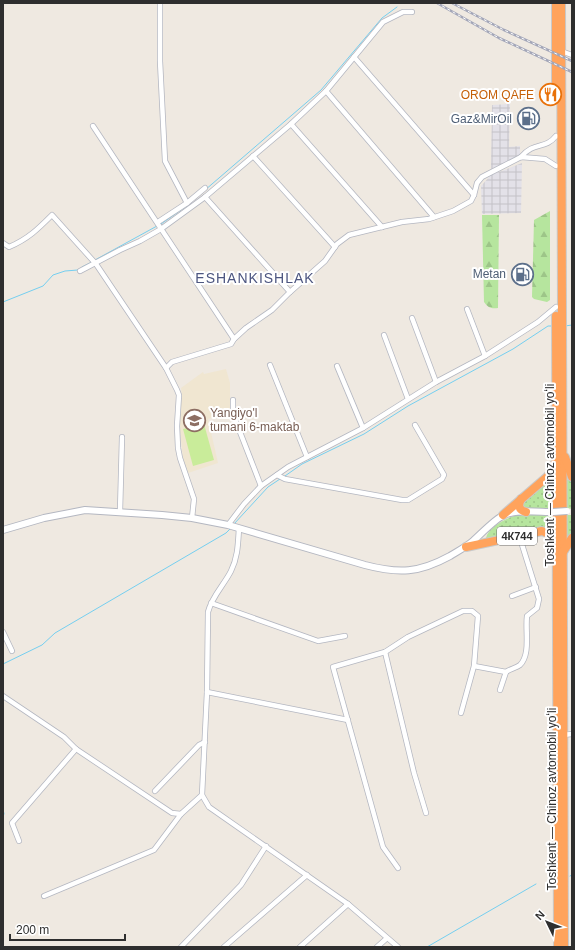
<svg xmlns="http://www.w3.org/2000/svg" width="575" height="950" font-family="Helvetica,sans-serif">
<style>
.industrial{fill:url(#industrial-grid)}
.education{fill:#f0e6d1}
.grass{fill:url(#grass-dots)}
.forest{fill:url(#forest-firs)}
.pitch{fill:#c9ec9a}
.lines{fill:none;stroke-linecap:round;stroke-linejoin:round}
.stream{stroke:#75cff0;stroke-width:1}
.street-casing{stroke:#b4b7c1;stroke-width:6}
.secondary-casing{stroke:#b4b7c1;stroke-width:8}
.highway-casing{stroke:#c9c9c9;stroke-width:10}
.street{stroke:#fff;stroke-width:4.5}
.secondary{stroke:#fff;stroke-width:6}
.highway{stroke:#ffa35c;stroke-width:8}
.rail-casing{stroke:#a3a6b8;stroke-width:2.5}
.rail{stroke:#fff;stroke-width:1;stroke-dasharray:3;stroke-linecap:butt}
.secondary-bridge-casing{stroke:#b4b7c1;stroke-width:8;stroke-linecap:butt}
.secondary-bridge{stroke:#fff;stroke-width:6}
.labels{text-anchor:middle;dominant-baseline:central;stroke-width:4;stroke-linejoin:round;paint-order:stroke}
.shield{fill:#fff;stroke:#6d6d6d;stroke-width:1}
.shield-label{font-size:11px;font-weight:bold;fill:#2e2e2e}
.food-label{font-size:12px;fill:#c56008;stroke:#fff;text-anchor:end}
.service-label{font-size:12px;fill:#4e5e75;stroke:#fff;text-anchor:end}
.education-label{font-size:12px;fill:#785e54;stroke:#fff;text-anchor:start}
.street-label{font-size:12px;fill:#2e2e2e;stroke:#fff}
.quarter-label{font-size:14px;letter-spacing:1px;fill:#4d5680;stroke:#fff}
</style>
<defs>
<pattern id="industrial-grid" width="8" height="8" patternUnits="userSpaceOnUse"><rect width="8" height="8" fill="#e3e1e8"/><path d="M0 4h8M4 0v8" fill="none" stroke="#c3c1c7"/></pattern>
<pattern id="grass-dots" width="8" height="8" patternUnits="userSpaceOnUse"><rect width="8" height="8" fill="#b6e59e"/><path d="M2 2h.1M6 6h.1" fill="none" stroke="#9dc588" stroke-width="1.8" stroke-linecap="round"/></pattern>
<pattern id="forest-firs" width="22" height="20" patternUnits="userSpaceOnUse"><rect width="22" height="20" fill="#b6e59e"/><path d="M5 1l3.5 6h-7zM16 11l3.5 6h-7z" fill="#9dc588"/></pattern>
</defs>
<rect width="100%" height="100%" fill="#efe9e1"/>
<g class="industrial">
<path d="M510,104L509,147L520,146V157L491,169L492,105Z"/>
<path d="M522,163L521,213L482,214L481,186L491,175Z"/>
</g>
<path class="education" d="M226,369L230,383V412L208,419L218,463L188,473L183,458L179,422L182,397L181,388L203,372L204,374Z"/>
<g class="grass">
<path d="M569,478L572,482V509L567,508L566,481Z"/>
<path d="M548,482L552,485V509H526L523,508L521,502Z"/>
<path d="M517,515H553V528L552,530L488,539L486,538C488,527 507,518 517,515Z"/>
<path d="M566,515H572V534L569,537L566,536Z"/>
</g>
<g class="forest">
<path d="M550,211V300L547,302L534,299L532,297L534,220Z"/>
<path d="M482,215H499L498,308C492,309 488,308 484,302Z"/>
</g>
<path class="pitch" d="M204,424L214,460L193,466L183,429Z"/>
<g class="lines">
<g class="stream">
<path d="M190,203L321,90L382,18L397,7"/>
<path d="M161,224L188,205"/>
<path d="M95,260L157,226"/>
<path d="M82,267L92,262"/>
<path d="M3,302L43,286L53,275L65,271L78,270"/>
<path d="M565,326L572,325"/>
<path d="M285,476L302,464L364,434L408,406L513,349L548,326H551"/>
<path d="M234,524L268,487L280,479"/>
<path d="M3,664L42,645L55,633L226,533L231,528"/>
<path d="M3,809L4,814"/>
<path d="M570,876L572,875"/>
<path d="M427,947L536,884"/>
</g>
<defs>
<g id="street">
<path d="M160,3V61L165,161L187,203"/>
<path d="M561,51L572,55"/>
<path d="M354,57L474,195"/>
<path d="M326,91L434,217"/>
<path d="M291,124L382,227"/>
<path d="M93,126L234,339"/>
<path d="M253,156L335,247"/>
<path d="M521,157C534,141 545,150 556,136"/>
<path d="M205,197L290,292"/>
<path d="M158,222L187,203L205,188"/>
<path d="M3,243L9,247C28,239 38,229 52,215L96,264L166,368L177,390L179,395L177,426L178,448L180,458L194,499L192,518"/>
<path d="M80,271L120,250L140,241L161,229L205,197L291,124L326,91L383,22L403,12H412"/>
<path d="M467,309L485,356"/>
<path d="M412,318L436,382"/>
<path d="M384,335L408,399"/>
<path d="M270,365L307,457"/>
<path d="M337,366L363,428"/>
<path d="M166,368L172,362L231,344L234,339L246,328L272,310L290,292L325,261L337,244L349,235L402,222L429,219L453,211L471,201L474,195L477,183L482,177L521,157L545,159L556,166"/>
<path d="M233,400V414L261,486"/>
<path d="M277,475L285,479L402,500H408L442,479L444,475L415,425"/>
<path d="M120,512L122,437"/>
<path d="M228,525L244,504L261,486L288,467L363,428L436,382L485,356L538,322L556,307"/>
<path d="M239,528C238,543 238,557 231,571C224,585 212,596 208,612L207,692L202,795L209,807L348,904L398,947"/>
<path d="M512,596L536,587"/>
<path d="M211,603L318,641L345,636"/>
<path d="M3,632L12,651"/>
<path d="M385,652L414,773L426,813"/>
<path d="M474,666L506,672"/>
<path d="M500,690L506,672C510,669 516,668 520,665C531,654 525,631 527,616L537,608L539,599L519,535"/>
<path d="M207,692L348,720"/>
<path d="M3,696L64,737L76,749L172,813L181,814"/>
<path d="M563,735L572,734"/>
<path d="M155,791L199,745L205,742"/>
<path d="M19,841L12,823L76,749"/>
<path d="M398,868L383,847L333,667L385,652L408,637L463,611H472L478,616L474,666L461,713"/>
<path d="M44,896L154,850L181,814L202,795"/>
<path d="M181,947L241,885L266,846"/>
<path d="M224,947L307,875"/>
<path d="M300,947L348,904"/>
<path d="M377,947L386,939"/>
</g>
<path id="secondary" d="M3,530L44,518L85,510L162,515L192,518L228,525L365,565C399,574 419,573 450,556C458,551 466,547 473,541C481,534 495,519 504,515C516,509 539,512 553,512"/>
<g id="highway">
<path d="M556,3V82"/>
<path d="M561,3L564,947"/>
<path d="M556,316L558,947"/>
<path d="M554,434C551,425 546,418 554,410H560"/>
<path d="M565,457L572,477"/>
<path d="M521,499C518,505 518,510 526,512"/>
<path d="M503,515L547,477L552,471L555,463"/>
<path d="M466,547L542,531C549,533 553,539 555,546"/>
<path d="M563,552L572,538"/>
</g>
</defs>
<use href="#street" class="street-casing"/>
<use href="#secondary" class="secondary-casing"/>
<use href="#highway" class="highway-casing"/>
<use href="#street" class="street"/>
<use href="#secondary" class="secondary"/>
<use href="#highway" class="highway"/>
<defs>
<g id="rail">
<path d="M437,3L499,38L572,72"/>
<path d="M452,3L504,30L572,61"/>
</g>
</defs>
<use href="#rail" class="rail-casing"/>
<use href="#rail" class="rail"/>
<defs>
<path id="secondary-bridge" d="M553,512L567,511"/>
</defs>
<use href="#secondary-bridge" class="secondary-bridge-casing"/>
<use href="#secondary-bridge" class="secondary-bridge"/>
</g>
<defs>
<symbol id="restaurant-ring" viewBox="-11 -11 22 22"><circle r="9.5" fill="#fff" stroke="#e8710a" stroke-width="1.5"/><path d="M-5-6h1v4h1v-4h1v4h1v-4h1v5L-1.5 .5V6h-2V.5L-5-1ZM5-6V6H3V1.5H1.5Q1.5-4 5-6Z" fill="#e8710a"/></symbol>
<symbol id="fuel-ring" viewBox="-11 -11 22 22"><circle r="9.5" fill="#fff" stroke="#5c6f8a" stroke-width="1.5"/><path d="M-5.5-6h7V0h2V4h1.3V-2.5L3-4.5l.8-.8L6-3V5H2.5V1h-1V6h-7ZM-4.2-4.7v3.2H.2V-4.7Z" fill="#5c6f8a"/></symbol>
<symbol id="school-ring" viewBox="-11 -11 22 22"><circle r="9.5" fill="#fff" stroke="#8d6e63" stroke-width="1.5"/><path d="M0-5L7-2L0 1L-7-2ZM-4 1L0 2.5L4 1V4Q0 6-4 4Z" fill="#8d6e63"/></symbol>
</defs>
<g fill-rule="evenodd">
<use href="#restaurant-ring" x="538" y="82" width="25" height="25"/>
<use href="#fuel-ring" x="516" y="106" width="25" height="25"/>
<use href="#fuel-ring" x="510" y="262" width="25" height="25"/>
<use href="#school-ring" x="182" y="408" width="25" height="25"/>
</g>
<g class="labels">
<rect class="shield" x="497" y="527" width="40" height="18" rx="3"/>
<g class="shield-label">
<text x="517" y="536">4К744</text>
</g>
<g class="food-label">
<text x="534" y="95">OROM QAFE</text>
</g>
<g class="service-label">
<text x="512" y="119">Gaz&amp;MirOil</text>
<text x="506" y="274">Metan</text>
</g>
<g class="education-label">
<text x="210" y="413">Yangiyo'l<tspan x="210" dy="14">tumani 6-maktab</tspan></text>
</g>
<g class="street-label">
<text transform="translate(550 475) rotate(-90)">Toshkent — Chinoz avtomobil yoʻli</text>
<text transform="translate(552 799) rotate(-90)">Toshkent — Chinoz avtomobil yoʻli</text>
</g>
<g class="quarter-label">
<text x="255" y="278">ESHANKISHLAK</text>
</g>
</g>
<rect width="575" height="950" fill="none" stroke="#2e2e2e" stroke-width="8"/>
<g transform="translate(547 922) rotate(313)" stroke="#ffffff" stroke-width="3" paint-order="stroke">
<path d="M0-3L7 15L0 10L-7 15Z" fill="#2e2e2e"/>
<text y="-6" font-size="11" font-weight="bold" text-anchor="middle" fill="#2e2e2e">N</text>
</g>
<path d="M10 934v6h115v-6" fill="none" stroke="#2e2e2e" stroke-width="2"/>
<text x="16" y="934" font-size="12" fill="#2e2e2e" stroke="#ffffff" stroke-width="3" paint-order="stroke">200 m</text>
</svg>
